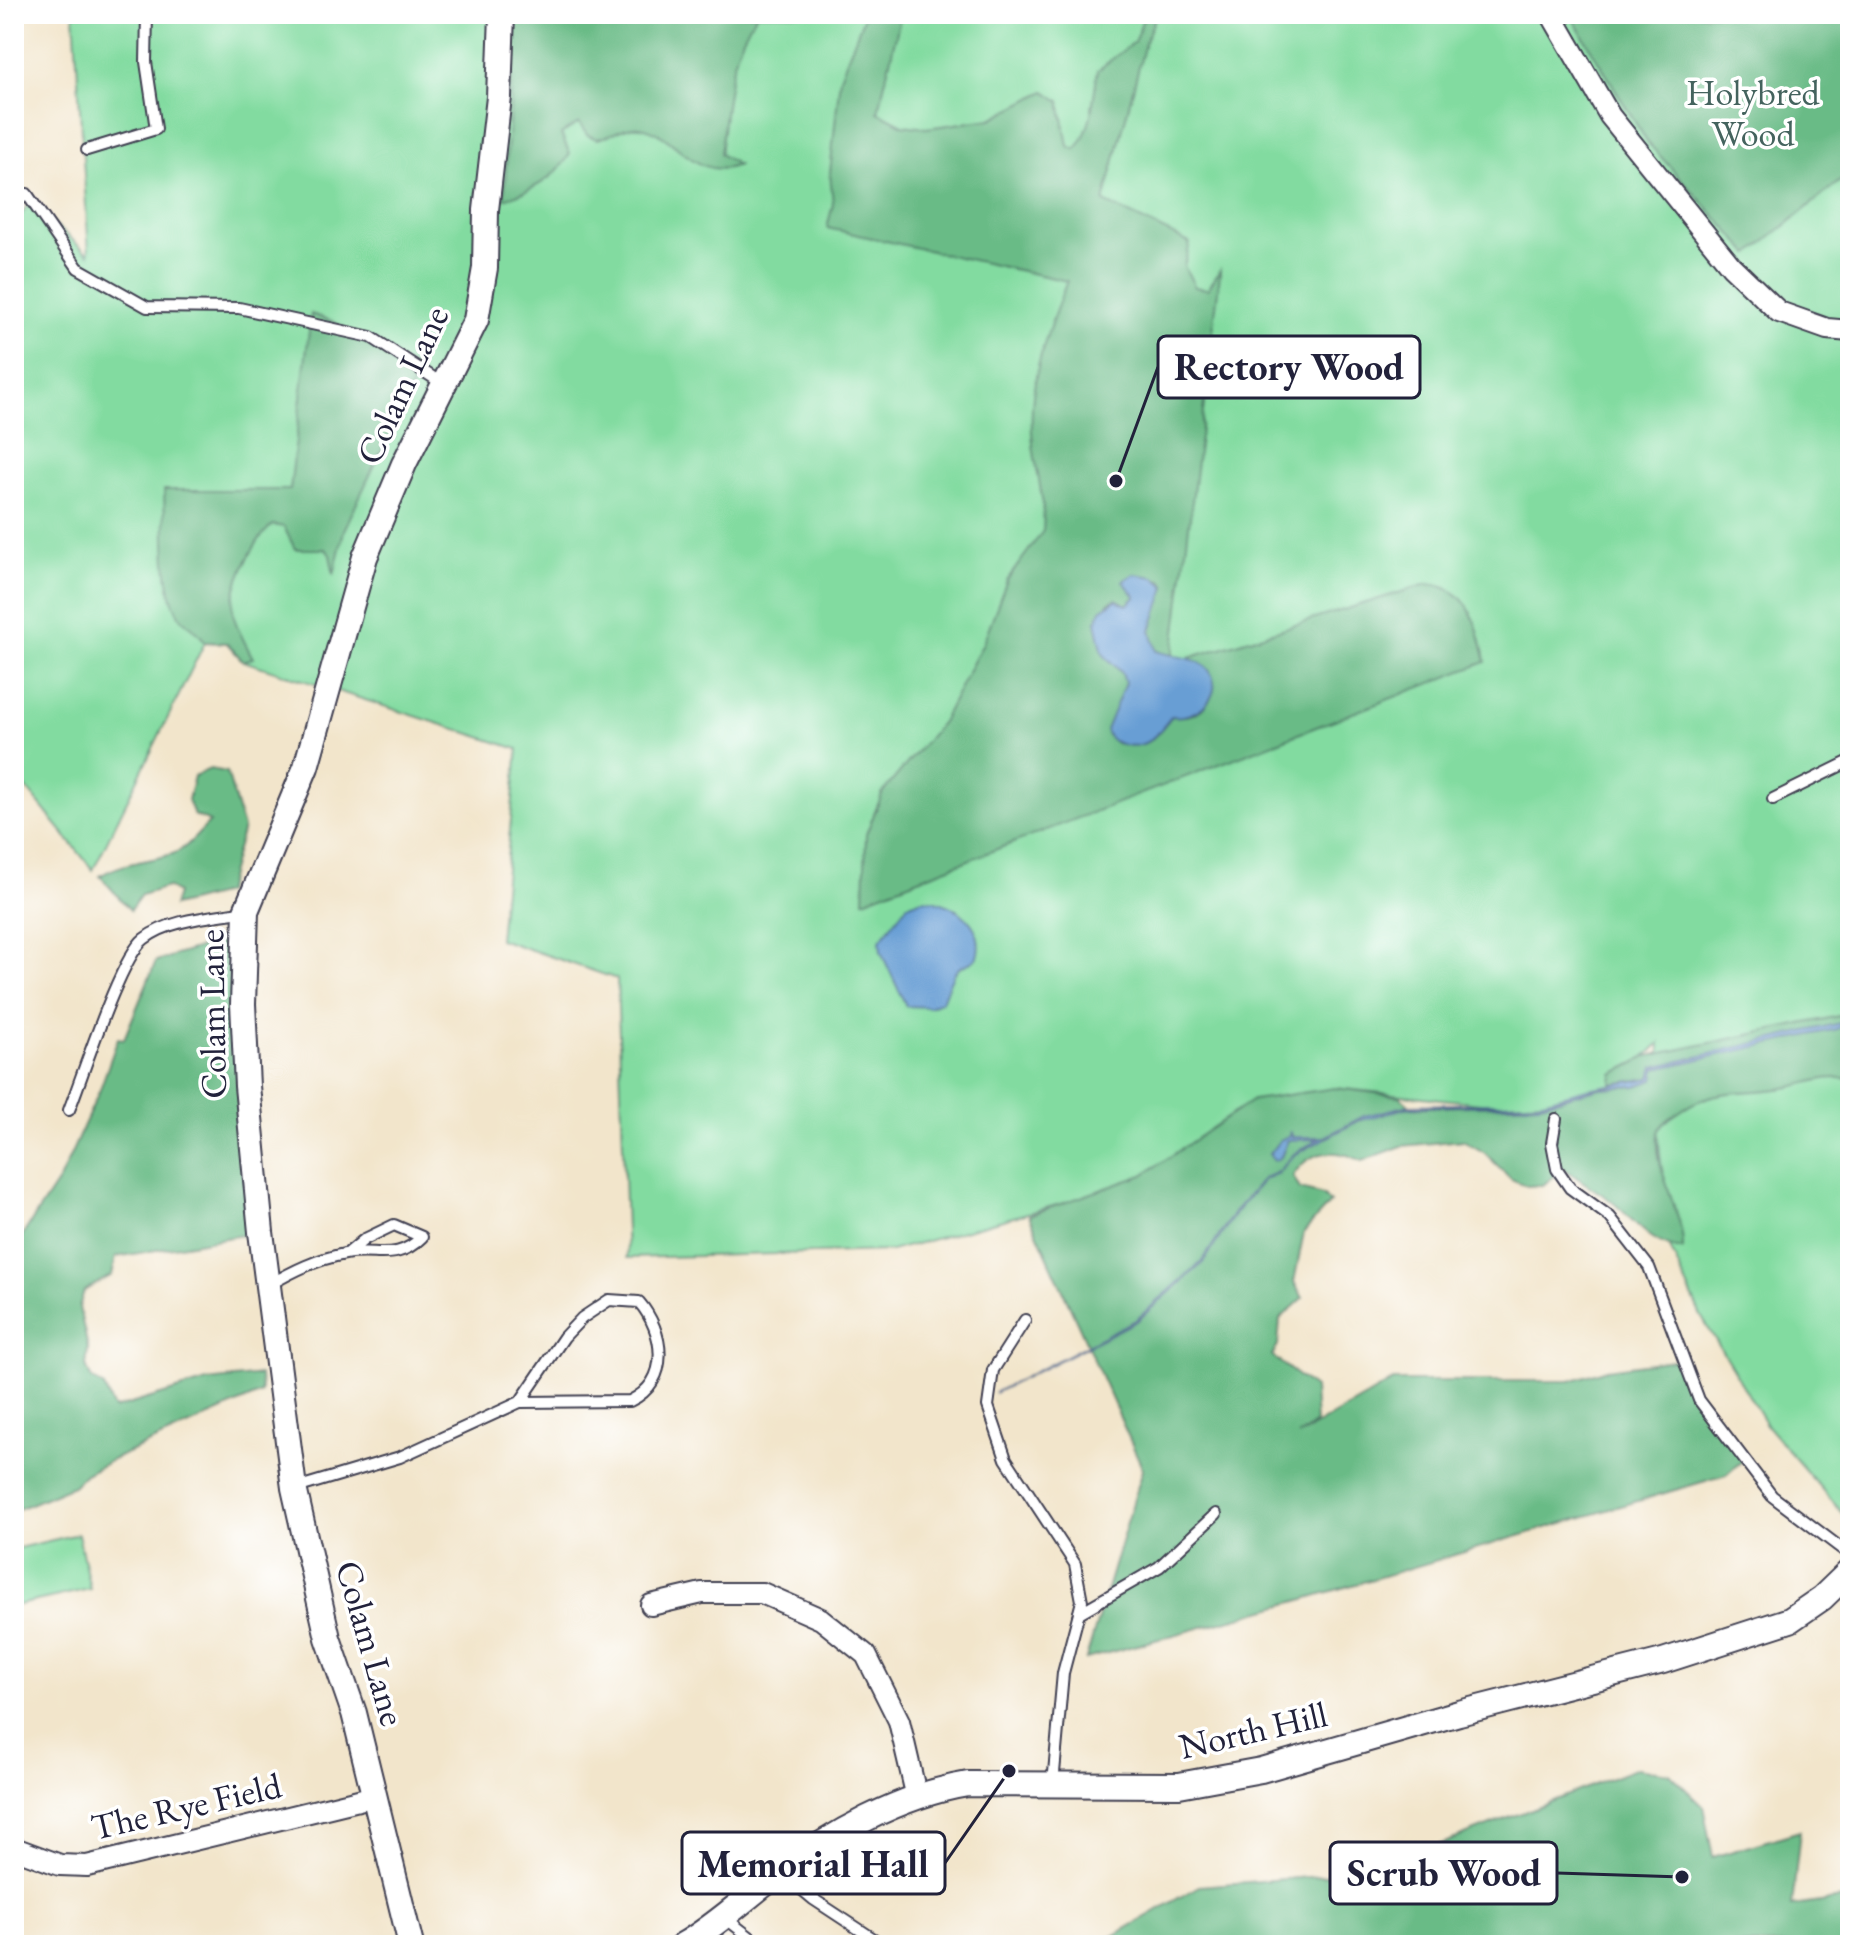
<svg xmlns="http://www.w3.org/2000/svg" width="1864" height="1959" font-family="'EB Garamond',serif">
<style>
.green{fill:#82dba0;stroke:#527e6e;stroke-width:2}
.forest{fill:#69bb86;stroke:#466e60;stroke-width:2}
.water{fill:#679ed4;stroke:#446088;stroke-width:2}
.lines{fill:none;stroke-linecap:round;stroke-linejoin:round}
.service-casing{stroke:#413f51;stroke-width:14}
.minor-casing{stroke:#413f51;stroke-width:24}
.tertiary-casing{stroke:#413f51;stroke-width:28}
.service{stroke:#fff;stroke-width:10}
.minor{stroke:#fff;stroke-width:20}
.tertiary{stroke:#fff;stroke-width:24}
.labels{text-anchor:middle;dominant-baseline:central;stroke-width:7;stroke-linejoin:round;paint-order:stroke}
.park-label{font-size:36px;fill:#44635e;stroke:#fff}
.street-label{font-size:36px;fill:#22223b;stroke:#fff}
.leader{fill:none;stroke:#22223b;stroke-width:3}
.callout-dot{fill:#22223b;stroke:#fff;stroke-width:3}
.callout{fill:#fff;stroke:#22223b;stroke-width:3}
.callout-label{font-size:38px;text-anchor:middle;font-weight:bold;fill:#22223b}
</style>
<rect width="100%" height="100%" fill="#fff"/>
<filter id="ink" filterUnits="userSpaceOnUse"><feTurbulence type="fractalNoise" baseFrequency=".0125" numOctaves="2"/><feDisplacementMap in="SourceGraphic" scale="16" xChannelSelector="R" yChannelSelector="G"/><feConvolveMatrix kernelMatrix="1 2 1 2 8 2 1 2 1" color-interpolation-filters="sRGB"/></filter>
<filter id="wash" filterUnits="userSpaceOnUse"><feTurbulence type="fractalNoise" baseFrequency=".006" numOctaves="4" result="noise"/><feDisplacementMap in="SourceGraphic" scale="32" xChannelSelector="R" yChannelSelector="G"/><feGaussianBlur stdDeviation="1.8" result="paint"/><feColorMatrix in="noise" values="0 0 0 0 0 0 0 0 0 0 0 0 0 0 0 0 0 1.4 0 .05"/><feComposite in="paint" operator="in"/></filter>
<g filter="url(#wash)">
<rect width="100%" height="100%" fill="#f2e5cb"/>
<g class="green">
<path d="M74,14H1850V1522L1767,1426L1701,1316L1670,1248L1658,1134L1660,1043L1617,1084L1543,1101L1490,1104L1335,1088L1143,1181L891,1251L627,1258L617,979L499,939L518,749L243,661L227,643L205,642L93,870L14,773V226L29,203L89,254Z"/>
<path d="M78,1534L90,1589L14,1606V1549Z"/>
</g>
<g class="forest">
<path d="M516,14H757C727,54 727,106 720,154L738,165C693,183 676,132 640,127C625,125 612,136 597,139L587,135L579,123L561,134L570,154C555,179 531,191 504,199Z"/>
<path d="M865,14H901L878,112L903,125L926,128L991,119L1045,91L1060,101L1068,146L1075,149C1093,133 1093,94 1098,70L1134,42L1145,14H1157L1146,39L1104,202L1190,243L1184,266L1195,287L1208,289L1220,270V274L1173,656L1156,651L1151,630L1166,586L1162,580L1135,574L1124,581L1136,596L1127,605L1116,599L1108,603L1125,683L1116,743C1149,750 1153,739 1172,715C1202,722 1220,696 1208,669L1185,659L1427,584C1471,586 1477,626 1486,662L864,900L866,834L883,792L942,722L983,643L1007,580L1043,531C1046,502 1036,472 1033,444C1026,385 1046,335 1067,281L827,228L833,204L830,173L840,77Z"/>
<path d="M1570,14H1850V173L1750,254L1647,142Z"/>
<path d="M311,314L332,321L419,371L344,530L334,575L330,555L326,549H295L284,527L273,525C253,539 228,593 234,617C238,631 246,645 253,658L243,661L227,643L205,642C196,627 186,625 179,615C161,586 166,525 164,490H290Z"/>
<path d="M210,769L227,772L243,828L225,893L173,906L177,893L167,887L141,895L130,910L100,876C121,862 148,862 172,854C187,849 198,833 210,822L194,815L188,800L194,776Z"/>
<path d="M218,942L228,947L249,1234L116,1257L112,1275L84,1291L79,1307L88,1348L86,1366L91,1378L104,1387L114,1409L207,1381L260,1375L261,1393L116,1458L85,1474L73,1486L14,1511V1248L60,1178L99,1092L118,1038L124,1039L156,961Z"/>
<path d="M1850,1009V1021L1836,1027L1654,1067L1651,1078L1612,1084L1613,1074L1648,1056L1844,1015Z"/>
<path d="M1850,1024V1079C1828,1075 1812,1083 1790,1087C1741,1097 1718,1083 1673,1116C1667,1121 1659,1126 1658,1134C1654,1173 1684,1211 1683,1249C1648,1246 1633,1216 1606,1197C1592,1188 1578,1179 1564,1168L1543,1185L1527,1186L1511,1179L1485,1153L1463,1140L1402,1146L1362,1161C1336,1148 1309,1149 1293,1176L1300,1189L1323,1195L1330,1203L1304,1232L1294,1282L1303,1298L1280,1319L1278,1345L1272,1356L1314,1388L1316,1423L1298,1436L1393,1381H1570L1607,1369L1680,1359L1703,1410L1743,1460L1726,1475L1305,1599L1086,1659L1143,1469L1029,1215L1143,1175L1253,1100L1335,1088L1400,1096L1410,1105L1400,1108L1540,1104L1600,1088L1636,1086L1654,1079L1656,1069Z"/>
<path d="M1637,1768L1669,1773L1703,1806L1713,1857L1800,1831L1792,1906L1850,1898V1945H1098L1199,1886L1370,1872Z"/>
</g>
<g class="water">
<path d="M1134,574L1155,577L1166,587L1151,630L1156,651C1170,656 1200,657 1209,670C1227,696 1195,720 1172,716C1158,732 1148,750 1125,745C1115,743 1109,740 1106,730L1125,683L1122,673L1103,654L1096,622L1101,610L1116,600L1127,605L1136,597L1123,581Z"/>
<path d="M922,899C950,901 984,921 978,953C977,963 966,963 959,968C951,974 946,992 942,1001L929,1007L906,1006L881,952L880,940L907,905Z"/>
<path d="M1850,1021L1837,1029L1656,1069L1654,1080L1636,1086L1600,1088L1540,1104L1409,1107L1358,1121L1294,1155L1278,1173L1264,1179L1236,1212L1203,1263L1137,1321L994,1393L1136,1320L1202,1262L1235,1211L1264,1178L1278,1172L1294,1154L1318,1139L1288,1140L1281,1157L1274,1161L1269,1154L1280,1140L1291,1135L1290,1131L1293,1137H1325L1364,1116L1410,1105L1539,1102L1587,1089L1651,1078L1654,1067Z"/>
</g>
</g>
<g filter="url(#ink)">
<g class="lines">
<defs>
<g id="service">
<path d="M87,150L156,129L146,62L147,14"/>
<path d="M14,204L27,194L78,268L147,307L239,308L371,337L443,384"/>
<path d="M1773,799L1850,761"/>
<path d="M69,1110C83,1075 120,958 144,939C171,918 214,917 246,911"/>
<path d="M1556,1119L1552,1143L1557,1169L1570,1188L1610,1217L1649,1267L1699,1400L1772,1496L1850,1555"/>
<path d="M269,1285C293,1271 317,1259 345,1254C376,1248 396,1263 422,1237L394,1225L365,1239L348,1253"/>
<path d="M1025,1320L993,1370L988,1406L1006,1459L1075,1564L1082,1601L1063,1673L1053,1784"/>
<path d="M296,1488L400,1457L520,1402L564,1337L582,1318L609,1300L639,1302C664,1331 672,1381 630,1401L520,1402"/>
<path d="M1079,1613L1159,1567L1216,1514"/>
<path d="M782,1873L813,1899L883,1945"/>
<path d="M724,1917L760,1945"/>
</g>
<g id="minor">
<path d="M1551,14L1610,116L1731,266L1779,312L1827,329L1850,331"/>
<path d="M651,1605L702,1593H762L821,1619L866,1655L899,1721L917,1798"/>
<path d="M14,1848L60,1865L87,1866L375,1796"/>
</g>
<g id="tertiary">
<path d="M411,1945L354,1713L328,1638L294,1488L261,1232L247,1086L243,1004L246,911L306,767L365,557L404,464L476,320L485,268L486,210L499,97L502,14"/>
<path d="M683,1945C716,1926 745,1898 776,1875C831,1834 900,1795 968,1784L1179,1785L1261,1770L1459,1713L1663,1661L1790,1620L1822,1598L1850,1571"/>
</g>
</defs>
<use href="#service" class="service-casing"/>
<use href="#minor" class="minor-casing"/>
<use href="#tertiary" class="tertiary-casing"/>
<use href="#service" class="service"/>
<use href="#minor" class="minor"/>
<use href="#tertiary" class="tertiary"/>
</g>
</g>
<g class="labels">
<g class="park-label">
<text x="1753" y="92">Holybred<tspan x="1753" dy="41">Wood</tspan></text>
</g>
<g class="street-label">
<text transform="translate(402 385) rotate(-65)">Colam Lane</text>
<text transform="translate(212 1014) rotate(-91)">Colam Lane</text>
<text transform="translate(371 1643) rotate(74)">Colam Lane</text>
<text transform="translate(1253 1730) rotate(-13)">North Hill</text>
<text transform="translate(186 1806) rotate(-13)">The Rye Field</text>
</g>
</g>
<path class="leader" d="M1116 481L1158 367M1009 1771L945 1863M1682 1877L1557 1873"/>
<g class="callout-dot">
<circle cx="1116" cy="481" r="8"/>
<circle cx="1009" cy="1771" r="8"/>
<circle cx="1682" cy="1877" r="8"/>
</g>
<g class="callout">
<rect x="1158" y="336" width="262" height="62" rx="8"/>
<rect x="682" y="1832" width="263" height="62" rx="8"/>
<rect x="1330" y="1842" width="227" height="62" rx="8"/>
</g>
<g class="callout-label">
<text x="1289" y="380">Rectory Wood</text>
<text x="813" y="1877">Memorial Hall</text>
<text x="1444" y="1886">Scrub Wood</text>
</g>
<rect width="1864" height="1959" fill="none" stroke="#fff" stroke-width="48"/>
</svg>
